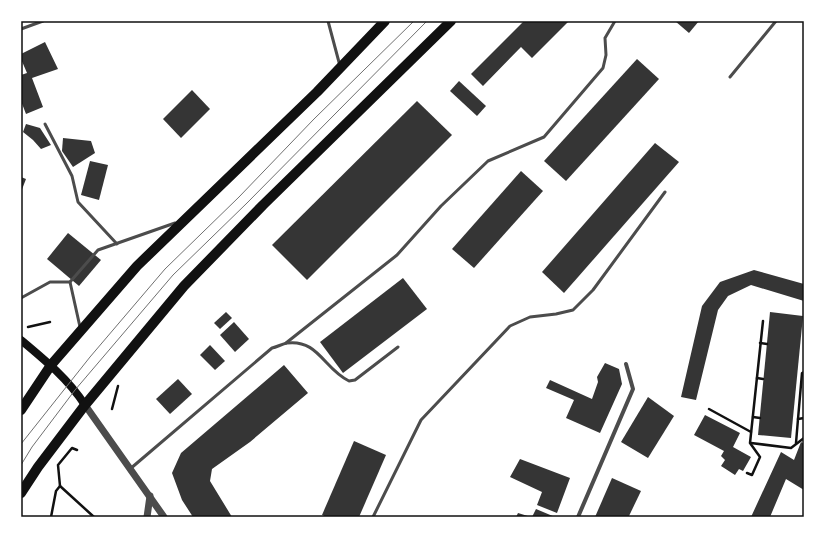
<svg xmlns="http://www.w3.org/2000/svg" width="825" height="538" font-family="Roboto,sans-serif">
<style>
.building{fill:#353535}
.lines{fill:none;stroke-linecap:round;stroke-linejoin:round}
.path{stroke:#111;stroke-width:2.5}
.service{stroke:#4c4c4c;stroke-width:3}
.minor{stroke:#4c4c4c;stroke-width:4}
.tertiary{stroke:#4c4c4c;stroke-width:7}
.secondary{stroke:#111;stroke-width:8}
.primary{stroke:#111;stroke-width:10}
.tram{stroke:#707070;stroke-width:1}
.neatline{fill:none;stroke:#111;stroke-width:1.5}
</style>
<rect width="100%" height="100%" fill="#fff"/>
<g class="building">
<path d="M524,21H569L532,58L521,47L483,86L471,74Z"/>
<path d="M675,21H699L689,33Z"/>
<path d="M45,42L58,69L32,78L43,107L26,114L21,101V75L27,73L21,59V54Z"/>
<path d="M637,59L659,79L566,181L544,161Z"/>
<path d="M459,81L486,106L477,116L450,91Z"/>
<path d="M192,90L210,109L181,138L163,119Z"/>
<path d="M417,101L452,135L307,280L272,245Z"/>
<path d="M26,124L40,128L51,145L41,149L33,140L23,132Z"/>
<path d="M63,138L91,141L95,153L73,167L62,151Z"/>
<path d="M655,143L679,162L564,293L542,272Z"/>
<path d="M90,161L108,165L99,200L81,195Z"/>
<path d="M521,171L543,191L474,268L452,249Z"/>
<path d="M21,177L26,179L21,192Z"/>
<path d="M68,233L101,260L79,286L47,259Z"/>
<path d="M754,270L804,284V301L751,285L728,296L718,310L696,400L681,397L702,306L720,282Z"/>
<path d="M403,278L427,309L343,373L320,342Z"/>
<path d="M226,312L232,318L220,329L214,323Z"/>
<path d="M770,312L803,316L791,438L758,435Z"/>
<path d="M234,322L249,339L235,352L220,335Z"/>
<path d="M210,345L225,361L215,370L200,355Z"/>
<path d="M605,363L619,369L622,384L600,433L566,418L574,400L546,388L550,380L592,399L598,382L597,377Z"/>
<path d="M284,365L308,393L250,442L212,469L210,481L232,517H193L182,500L172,473L181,453Z"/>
<path d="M178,379L192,394L170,414L156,399Z"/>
<path d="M648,397L674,416L648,458L621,442Z"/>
<path d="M705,415L740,433L733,447L751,457L743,471L739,469L735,475L721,466L725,460L721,456L724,451L694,435Z"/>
<path d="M354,441L386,455L359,517H327L322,515Z"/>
<path d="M801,442L804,444V490L786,479L770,517H751L781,452L794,460Z"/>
<path d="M520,459L570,478L557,513L537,505L542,492L510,477Z"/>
<path d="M612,478L641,491L629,516L595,517Z"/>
<path d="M536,509L555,517H532Z"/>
<path d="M518,513L531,517H516Z"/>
</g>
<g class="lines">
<g class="path">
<path d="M28,327L50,322"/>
<path d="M760,343L767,344"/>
<path d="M757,378L763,379"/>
<path d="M112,409L118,386"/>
<path d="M709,409L751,432"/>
<path d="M753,417L760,418"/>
<path d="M798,419L802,373L804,372"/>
<path d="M751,443L791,448L804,438"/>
<path d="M796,443L798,419L804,418"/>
<path d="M747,473L752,475L760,457L750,443L763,321"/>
<path d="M60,486L94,517"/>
<path d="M51,517L56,491L60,486L58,465L72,448L77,450"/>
</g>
<g class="service">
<path d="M328,21L340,66"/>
<path d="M21,29L43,21"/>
<path d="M730,77L776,21"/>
<path d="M45,124L72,176L78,202L117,244"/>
<path d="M21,298L50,282H70"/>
<path d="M80,327L70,282L98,250L175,223"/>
<path d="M286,343L397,255L441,206L488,161L544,137L603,68L606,55L605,38L615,21"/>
<path d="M130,469L272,348C277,347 282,344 287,343C318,339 324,369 349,381L355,380L398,347"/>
<path d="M373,517L421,420L510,326L530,317L556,314L573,310L593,290L665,192"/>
</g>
<path class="minor" d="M578,517L633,389L626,364"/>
<g class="tertiary">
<path d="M85,405L164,517"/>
<path d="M147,517L150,496"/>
</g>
<path class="secondary" d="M21,340C45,360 68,379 85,405"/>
<g class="primary">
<path d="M21,410L51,365L137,266L317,92L385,21"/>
<path d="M21,493L38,467L85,405L184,286L263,205L451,21"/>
</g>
<g class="tram">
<path d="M21,444L90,357L165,269L239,197L314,119L414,21"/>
<path d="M21,465L32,447L75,390L173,275L247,203L427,21"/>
</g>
</g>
<rect width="825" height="538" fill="none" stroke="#ffffff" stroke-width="44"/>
<rect x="22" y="22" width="781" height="494" class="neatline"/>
</svg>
